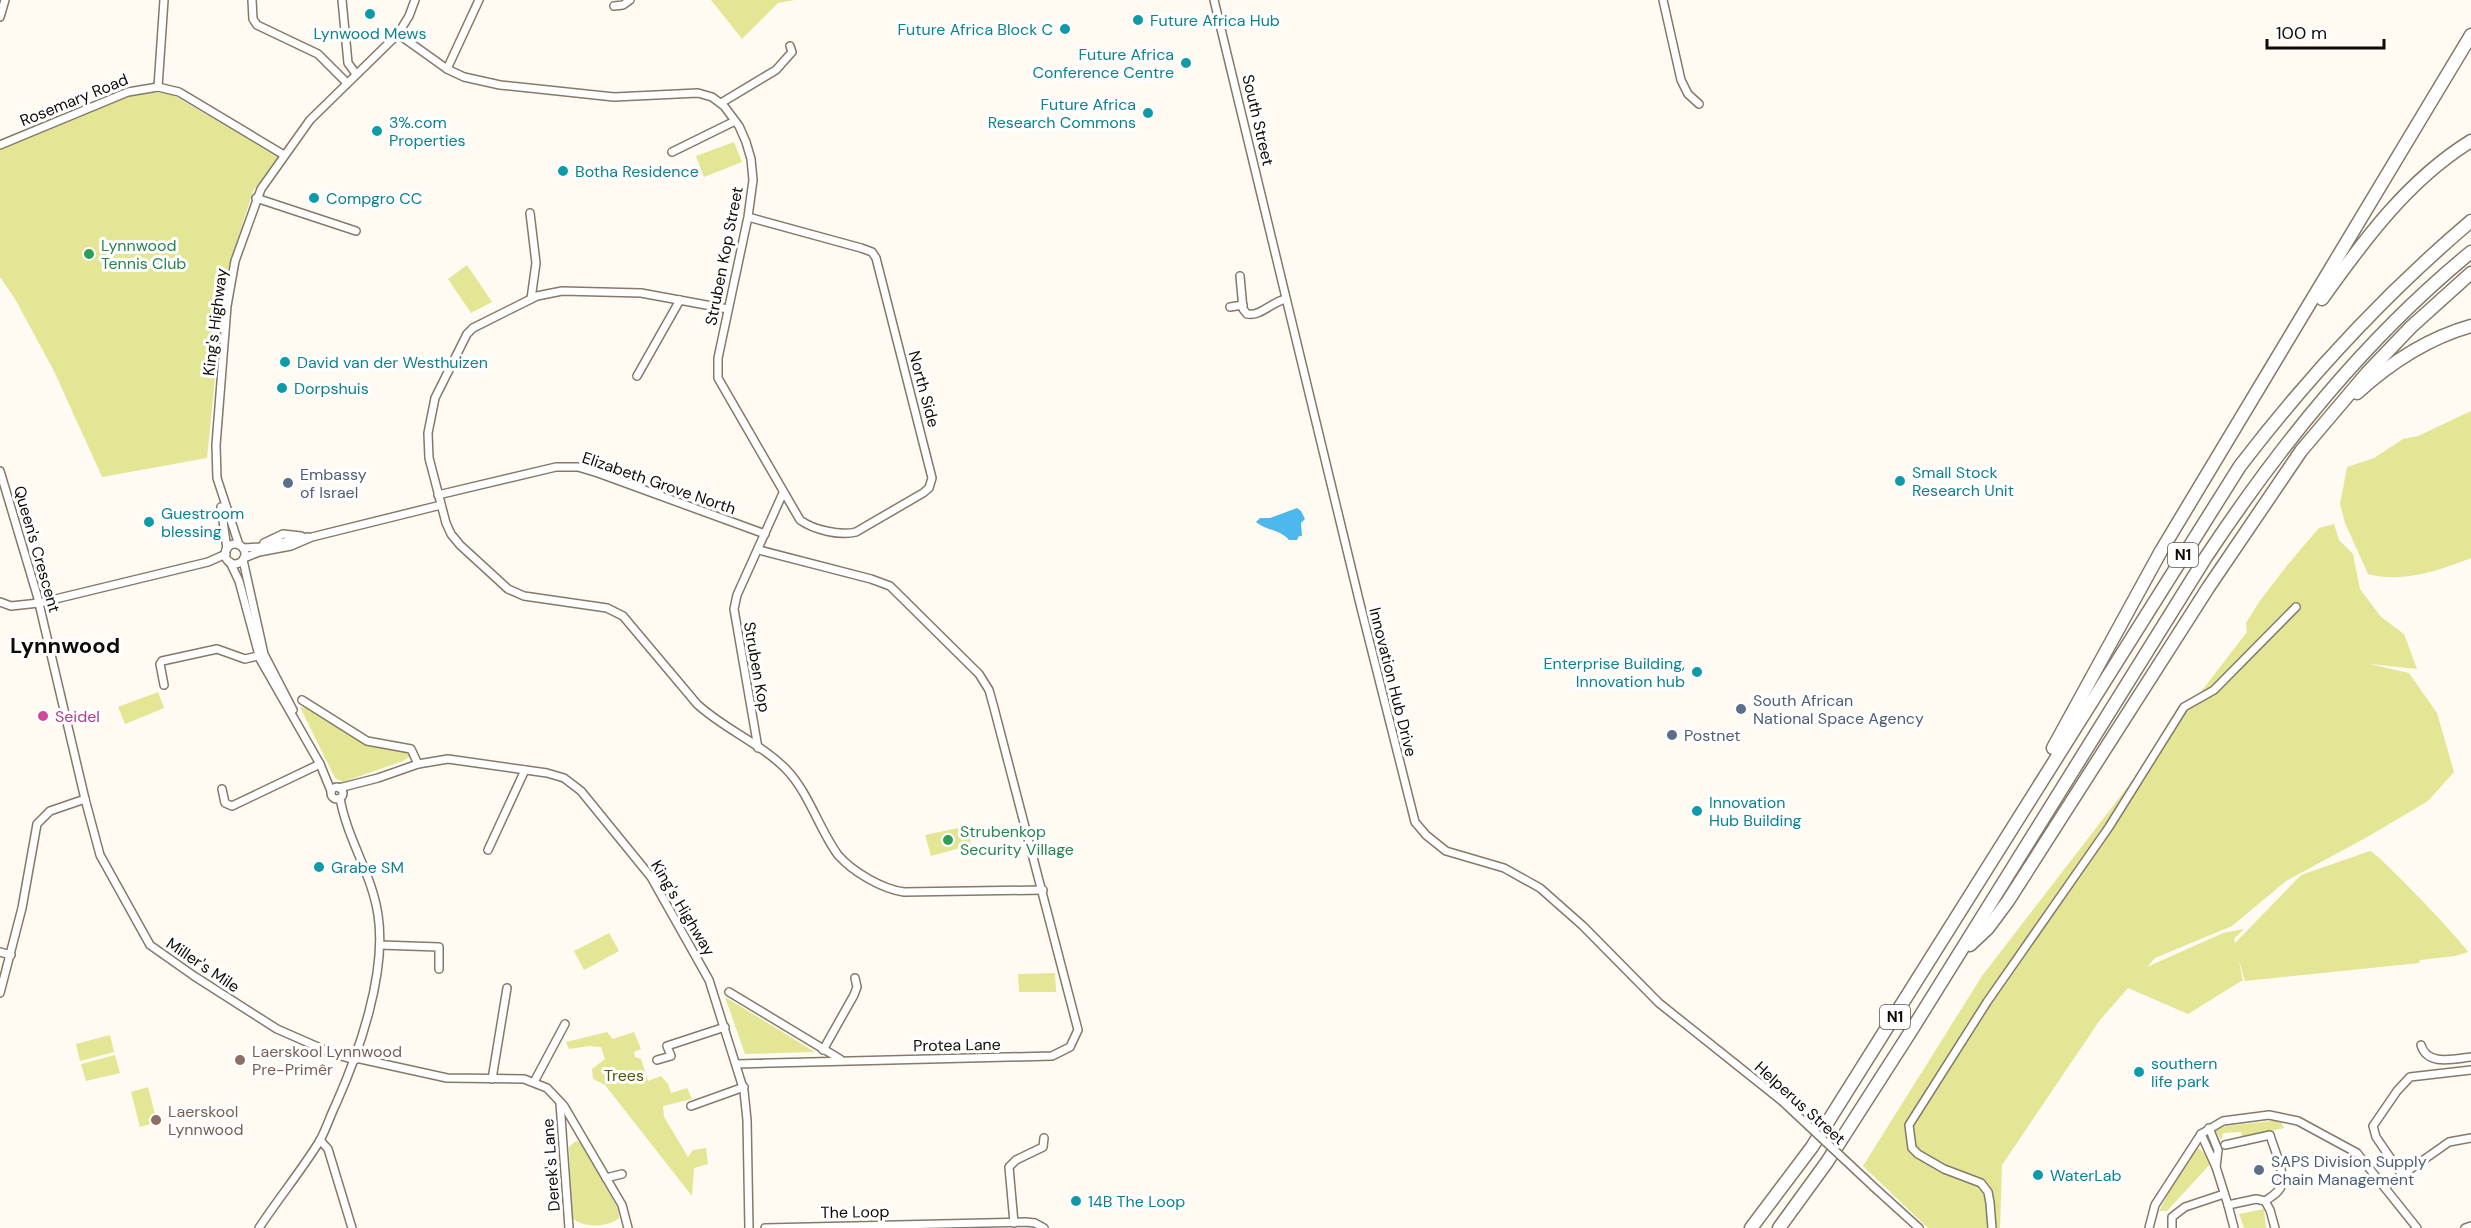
<svg xmlns="http://www.w3.org/2000/svg" width="2471" height="1228" font-family="'DM Sans',sans-serif">
<style>
.green{fill:#e3e694}
.water{fill:#4db8ed}
.lines{fill:none;stroke-linecap:round;stroke-linejoin:round}
.minor-casing{stroke:#857968;stroke-width:10}
.motorway-casing{stroke:#857968;stroke-width:15}
.minor{stroke:#fff;stroke-width:7}
.motorway{stroke:#fff;stroke-width:12}
.minor-bridge-casing{stroke:#857968;stroke-width:10;stroke-linecap:butt}
.minor-bridge{stroke:#fff;stroke-width:7}
.culture-dot{fill:#0f9aa8;stroke:#fff;stroke-width:2}
.leisure-dot{fill:#2e9e5b;stroke:#fff;stroke-width:2}
.service-dot{fill:#5c6f8a;stroke:#fff;stroke-width:2}
.hotel-dot{fill:#d1479c;stroke:#fff;stroke-width:2}
.education-dot{fill:#8d6e63;stroke:#fff;stroke-width:2}
.labels{text-anchor:middle;dominant-baseline:central;stroke-width:6;stroke-linejoin:round;paint-order:stroke}
.shield{fill:#fff;stroke:#585451;stroke-width:1.5}
.shield-label{font-size:15px;font-weight:bold;fill:#100b06}
.culture-label{font-size:16px;fill:#0d838f;stroke:#fff;text-anchor:start}
.street-label{font-size:16px;fill:#100b06;stroke:#fff}
.leisure-label{font-size:16px;fill:#27864d;stroke:#fff;text-anchor:start}
.service-label{font-size:16px;fill:#4e5e75;stroke:#fff;text-anchor:start}
.hotel-label{font-size:16px;fill:#b23c85;stroke:#fff;text-anchor:start}
.education-label{font-size:16px;fill:#785e54;stroke:#fff;text-anchor:start}
.park-label{font-size:16px;fill:#535404;stroke:#fff}
.district-label{font-size:22px;font-weight:bold;fill:#100b06;stroke:#fff}
</style>
<rect width="100%" height="100%" fill="#fffaf2"/>
<g class="green">
<path d="M711,0H795L778,3L742,39Z"/>
<path d="M137,93H170L278,157L253,191L225,279L207,458L102,477L54,371L15,299L0,277V149Z"/>
<path d="M734,142L742,162L704,177L696,156Z"/>
<path d="M467,265L492,302L471,313L448,279Z"/>
<path d="M2471,411V558C2437,571 2404,583 2368,574L2345,523L2340,504L2347,467L2374,458L2403,439L2418,436Z"/>
<path d="M2334,524L2339,540L2353,554L2360,589L2381,617L2404,634L2417,669L2369,664L2409,673L2437,713L2454,772L2428,801L2369,836L2286,881L2232,926L2155,958L2147,967L2223,933L2244,929L2234,939L2235,943L2301,875L2370,851C2379,854 2460,939 2468,952L2455,956L2420,960L2419,963L2245,981L2238,957L2243,980L2188,1014L2128,988L2100,1020L2002,1165L2000,1228H1928L1863,1166L1982,976L2247,632L2246,623L2259,602L2289,563L2319,528Z"/>
<path d="M158,692L164,708L125,724L118,707Z"/>
<path d="M300,707L307,708C330,720 352,738 377,746C388,750 399,747 409,752V757L403,761L343,782L335,778Z"/>
<path d="M968,826L971,845L931,856L925,835Z"/>
<path d="M609,933L619,951L584,970L574,951Z"/>
<path d="M1055,973L1056,992H1019L1018,974Z"/>
<path d="M725,997L815,1052L745,1054Z"/>
<path d="M607,1032L613,1039L634,1032L641,1049L634,1052L635,1057L641,1059L648,1081L661,1076L668,1084L671,1093L687,1088L692,1099L663,1106L664,1117L688,1157L693,1150L706,1148L708,1164L694,1168L692,1196L605,1085L593,1079L592,1069L605,1059L601,1047L590,1046L569,1049L566,1042Z"/>
<path d="M110,1035L114,1052L80,1061L76,1044Z"/>
<path d="M115,1055L120,1073L86,1081L81,1064Z"/>
<path d="M148,1087L157,1122L140,1127L131,1092Z"/>
<path d="M2280,1120L2284,1128L2242,1137L2241,1132L2223,1133L2221,1140L2215,1130L2226,1126Z"/>
<path d="M576,1141L580,1142L618,1209L619,1218C608,1228 580,1228 572,1217L569,1147Z"/>
<path d="M2194,1144L2213,1161L2167,1211H2159Z"/>
<path d="M2264,1209L2266,1228H2244L2239,1214Z"/>
</g>
<path class="water" d="M1297,508L1301,511L1305,519L1301,523L1302,536H1299L1297,540H1289C1280,529 1266,531 1256,522L1260,518H1270Z"/>
<g class="lines">
<defs>
<g id="minor">
<path d="M252,0L253,19L257,25L318,54L347,83"/>
<path d="M342,0L348,63L356,74"/>
<path d="M1214,0L1360,604L1415,822L1426,835L1446,851L1504,868L1540,888L1583,926L1659,1003L1782,1101"/>
<path d="M1663,0L1681,80L1688,94L1699,104"/>
<path d="M614,6L623,5L630,0"/>
<path d="M0,17L5,0"/>
<path d="M398,34L447,69L464,77L500,85L614,97L698,93L712,97L724,106L739,126L746,142L751,159L753,180L748,217L718,358V378L800,520C814,530 840,536 856,532L923,493L929,488L932,478L876,258L872,252L861,248L748,217"/>
<path d="M447,69L479,0"/>
<path d="M158,87L164,0"/>
<path d="M721,103L776,70L792,52L790,46"/>
<path d="M0,145L128,92L158,87L179,92L284,155"/>
<path d="M672,152L735,121"/>
<path d="M256,198L356,231"/>
<path d="M530,213L536,263L531,299"/>
<path d="M1240,276L1243,309L1247,314C1260,317 1273,301 1286,299"/>
<path d="M1230,307L1243,305"/>
<path d="M728,309L641,293L562,291L537,296L473,328L467,334L435,398L428,433L429,458L446,523L451,534L460,545L508,589L524,596L607,608L623,616L697,704C724,729 760,743 786,769C809,793 819,829 838,855C853,872 882,889 904,892L1043,890"/>
<path d="M637,376L680,300"/>
<path d="M0,471L37,595L85,799L100,855L150,945L194,976L277,1029L334,1054L355,1060"/>
<path d="M438,495L556,467H578L598,473L765,534"/>
<path d="M221,507L227,549"/>
<path d="M264,543L283,534L301,536"/>
<circle cx="235" cy="554" r="10"/>
<path d="M239,545L217,478L216,445L227,306L235,261L261,189L310,120L398,34L409,16L415,0"/>
<path d="M243,548L260,547L308,537"/>
<path d="M244,558L259,552L291,546L312,537L441,505"/>
<path d="M243,560L264,654L293,710"/>
<path d="M230,562L239,581L260,659L320,764L331,791"/>
<path d="M0,602L11,606L39,603L208,562L226,554"/>
<path d="M164,685L160,664L162,661L217,649L245,659L262,655"/>
<path d="M302,700L367,741L411,749L418,764"/>
<path d="M758,748L734,609L737,595L783,493"/>
<circle cx="337" cy="793" r="6"/>
<path d="M339,788L378,778L418,764L448,759L547,773L564,778L581,791L651,877L709,980L744,1091L747,1120L749,1228"/>
<path d="M222,789L225,803L232,806L320,764"/>
<path d="M488,850L525,770"/>
<path d="M380,945L439,947V969"/>
<path d="M0,952L11,955"/>
<path d="M729,992L840,1059"/>
<path d="M0,993L22,908L37,824L50,811L85,799"/>
<path d="M2421,1045C2427,1066 2453,1059 2471,1057"/>
<path d="M823,1050L854,995L857,987L855,978"/>
<path d="M356,1058L447,1078L524,1079L547,1088L564,1106L622,1205L628,1228"/>
<path d="M657,1060L671,1056L667,1046L725,1027"/>
<path d="M737,1064L1052,1056L1070,1047L1078,1030L994,708L989,690L979,674L890,586L871,579L759,550"/>
<path d="M2471,1070L2410,1077L2397,1091L2373,1126L2376,1137L2402,1175L2449,1142L2471,1138"/>
<path d="M492,1079L507,988"/>
<path d="M534,1082L565,1024"/>
<path d="M560,1103L569,1228"/>
<path d="M691,1106L744,1087"/>
<path d="M2209,1128L2218,1150L2216,1167"/>
<path d="M2201,1134L2216,1167L2228,1205L2256,1199L2265,1201L2270,1210L2275,1228"/>
<path d="M320,1140L328,1149L352,1228"/>
<path d="M2225,1145L2270,1135C2273,1146 2285,1173 2282,1184C2280,1192 2271,1197 2265,1201"/>
<path d="M606,1178L622,1174"/>
<path d="M2385,1186L2402,1175"/>
<path d="M1877,1190L1919,1228"/>
<path d="M2228,1205L2234,1228"/>
<path d="M1014,1223L1009,1167L1016,1160L1043,1147L1044,1138"/>
<path d="M259,1228C278,1199 301,1171 319,1142C326,1130 330,1116 336,1104C359,1052 387,973 378,915C372,874 347,839 340,798"/>
<path d="M765,1228L1026,1222L1035,1223L1044,1228"/>
<path d="M1992,1228L1990,1203L1988,1192L1981,1183L1944,1169L1918,1154L1912,1148L1909,1125L1987,1002L2109,827L2184,707L2214,690L2296,607"/>
<path d="M2149,1228L2155,1205L2201,1134L2223,1121L2269,1115L2298,1121L2357,1153L2417,1228"/>
<path d="M2172,1228V1217L2185,1207L2224,1194"/>
<path d="M2465,1228L2471,1226"/>
</g>
<g id="motorway">
<path d="M2322,299C2364,240 2408,180 2471,141"/>
<path d="M2357,393C2390,363 2428,338 2471,326"/>
<path d="M2053,748L2161,551L2471,35"/>
<path d="M1970,945L1988,928L2008,901L2208,588L2301,451L2367,373L2411,327L2471,273"/>
<path d="M1751,1228L1812,1147L2240,466C2309,376 2385,294 2471,221"/>
<path d="M1779,1228L1827,1162L1911,1031L2206,557C2281,444 2366,338 2471,252"/>
</g>
</defs>
<use href="#minor" class="minor-casing"/>
<use href="#motorway" class="motorway-casing"/>
<use href="#minor" class="minor"/>
<use href="#motorway" class="motorway"/>
<defs>
<path id="minor-bridge" d="M1782,1101L1877,1190"/>
</defs>
<use href="#minor-bridge" class="minor-bridge-casing"/>
<use href="#minor-bridge" class="minor-bridge"/>
</g>
<g class="culture-dot">
<circle cx="370" cy="14" r="6"/>
<circle cx="1138" cy="20" r="6"/>
<circle cx="1065" cy="29" r="6"/>
<circle cx="1186" cy="63" r="6"/>
<circle cx="1148" cy="113" r="6"/>
<circle cx="377" cy="131" r="6"/>
<circle cx="563" cy="171" r="6"/>
<circle cx="314" cy="198" r="6"/>
<circle cx="285" cy="362" r="6"/>
<circle cx="282" cy="388" r="6"/>
<circle cx="1900" cy="481" r="6"/>
<circle cx="149" cy="522" r="6"/>
<circle cx="1697" cy="672" r="6"/>
<circle cx="1697" cy="811" r="6"/>
<circle cx="319" cy="867" r="6"/>
<circle cx="2139" cy="1072" r="6"/>
<circle cx="2038" cy="1175" r="6"/>
<circle cx="1076" cy="1201" r="6"/>
</g>
<g class="leisure-dot">
<circle cx="89" cy="254" r="6"/>
<circle cx="948" cy="840" r="6"/>
</g>
<g class="service-dot">
<circle cx="288" cy="483" r="6"/>
<circle cx="1741" cy="709" r="6"/>
<circle cx="1672" cy="735" r="6"/>
<circle cx="2259" cy="1170" r="6"/>
</g>
<circle class="hotel-dot" cx="43" cy="716" r="6"/>
<g class="education-dot">
<circle cx="240" cy="1060" r="6"/>
<circle cx="156" cy="1120" r="6"/>
</g>
<g class="labels">
<g class="shield">
<rect x="2168" y="543" width="30" height="24" rx="4.5"/>
<rect x="1880" y="1005" width="30" height="24" rx="4.5"/>
</g>
<g class="shield-label">
<text x="2183" y="555">N1</text>
<text x="1895" y="1017">N1</text>
</g>
<g class="culture-label">
<text x="1150" y="20">Future Africa Hub</text>
<text x="1053" y="29" text-anchor="end">Future Africa Block C</text>
<text x="370" y="33" text-anchor="middle">Lynwood Mews</text>
<text x="1174" y="54" text-anchor="end">Future Africa<tspan x="1174" dy="18">Conference Centre</tspan></text>
<text x="1136" y="104" text-anchor="end">Future Africa<tspan x="1136" dy="18">Research Commons</tspan></text>
<text x="389" y="122">3%.com<tspan x="389" dy="18">Properties</tspan></text>
<text x="575" y="171">Botha Residence</text>
<text x="326" y="198">Compgro CC</text>
<text x="297" y="362">David van der Westhuizen</text>
<text x="294" y="388">Dorpshuis</text>
<text x="1912" y="472">Small Stock<tspan x="1912" dy="18">Research Unit</tspan></text>
<text x="161" y="513">Guestroom<tspan x="161" dy="18">blessing</tspan></text>
<text x="1685" y="663" text-anchor="end">Enterprise Building,<tspan x="1685" dy="18">Innovation hub</tspan></text>
<text x="1709" y="802">Innovation<tspan x="1709" dy="18">Hub Building</tspan></text>
<text x="331" y="867">Grabe SM</text>
<text x="2151" y="1063">southern<tspan x="2151" dy="18">life park</tspan></text>
<text x="2050" y="1175">WaterLab</text>
<text x="1088" y="1201">14B The Loop</text>
</g>
<g class="street-label">
<text transform="translate(74 100) rotate(-22)">Rosemary Road</text>
<text transform="translate(1258 120) rotate(77)">South Street</text>
<text transform="translate(724 256) rotate(-79)">Struben Kop Street</text>
<text transform="translate(215 322) rotate(-83)">King's Highway</text>
<text transform="translate(924 389) rotate(75)">North Side</text>
<text transform="translate(659 483) rotate(19)">Elizabeth Grove North</text>
<text transform="translate(37 549) rotate(74)">Queen's Crescent</text>
<text transform="translate(757 667) rotate(80)">Struben Kop</text>
<text transform="translate(1393 682) rotate(76)">Innovation Hub Drive</text>
<text transform="translate(683 908) rotate(59)">King's Highway</text>
<text transform="translate(203 965) rotate(34)">Miller's Mile</text>
<text transform="translate(957 1045) rotate(-1)">Protea Lane</text>
<text transform="translate(1800 1103) rotate(42)">Helperus Street</text>
<text transform="translate(551 1165) rotate(-94)">Derek's Lane</text>
<text transform="translate(855 1212) rotate(-1)">The Loop</text>
</g>
<g class="leisure-label">
<text x="101" y="245">Lynnwood<tspan x="101" dy="18">Tennis Club</tspan></text>
<text x="960" y="831">Strubenkop<tspan x="960" dy="18">Security Village</tspan></text>
</g>
<g class="service-label">
<text x="300" y="474">Embassy<tspan x="300" dy="18">of Israel</tspan></text>
<text x="1753" y="700">South African<tspan x="1753" dy="18">National Space Agency</tspan></text>
<text x="1684" y="735">Postnet</text>
<text x="2271" y="1161">SAPS Division Supply<tspan x="2271" dy="18">Chain Management</tspan></text>
</g>
<g class="hotel-label">
<text x="55" y="716">Seidel</text>
</g>
<g class="education-label">
<text x="252" y="1051">Laerskool Lynnwood<tspan x="252" dy="18">Pre-Primêr</tspan></text>
<text x="168" y="1111">Laerskool<tspan x="168" dy="18">Lynnwood</tspan></text>
</g>
<g class="park-label">
<text x="624" y="1075">Trees</text>
</g>
<g class="district-label">
<text x="65" y="645">Lynnwood</text>
</g>
</g>
<path d="M2267 39v9h117v-9" fill="none" stroke="#100b06" stroke-width="3"/>
<text x="2276" y="39" font-size="18" fill="#100b06" stroke="#ffffff" stroke-width="4.5" paint-order="stroke">100 m</text>
</svg>
